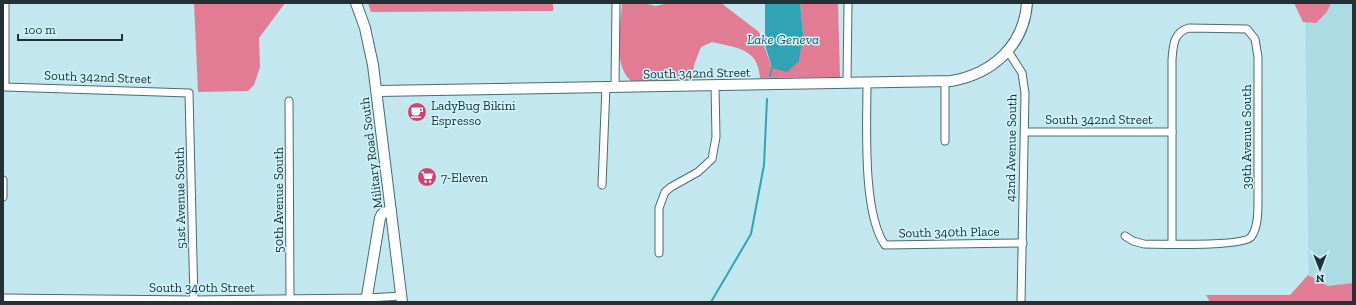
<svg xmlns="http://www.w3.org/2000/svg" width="1356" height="305" font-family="'Zilla Slab',serif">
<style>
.built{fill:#addbe3}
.forest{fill:#e17c94}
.water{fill:#30a3b5}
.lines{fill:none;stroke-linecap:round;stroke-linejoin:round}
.stream{stroke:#30a3b5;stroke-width:2}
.street-casing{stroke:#4a6b72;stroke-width:9}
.secondary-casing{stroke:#4a6b72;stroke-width:12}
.street{stroke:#fff;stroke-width:7}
.secondary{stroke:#fff;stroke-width:10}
.labels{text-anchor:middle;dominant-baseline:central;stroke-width:3;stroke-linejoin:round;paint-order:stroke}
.street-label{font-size:13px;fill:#233134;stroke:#cff5fc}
.poi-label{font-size:13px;fill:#233134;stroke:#cff5fc;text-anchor:start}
.water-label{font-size:14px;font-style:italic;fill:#1d5a64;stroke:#cff5fc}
</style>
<rect width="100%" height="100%" fill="#c2e7ef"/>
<path class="built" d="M1315,3H1353V287L1309,295L1305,12Z"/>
<g class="forest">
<path d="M194,3H285L259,38L260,67L254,85L248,91L198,92Z"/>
<path d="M368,3H553V11L371,12Z"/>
<path d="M622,3H643L656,6L668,3H721L759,32L772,68L803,33L800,3H838L840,77L760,78C758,48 737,48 712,42L701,47L694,65L693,81H631C612,64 621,26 622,3Z"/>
<path d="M1294,3H1331L1327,12L1316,23L1303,22Z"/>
<path d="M1308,275L1328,286L1353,283V302H1210L1206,295H1290Z"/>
</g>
<path class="water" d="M765,3H800L803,33L799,61L787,72L772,68L765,45Z"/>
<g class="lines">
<g class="stream">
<path d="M770,76L772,68"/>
<path d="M711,302L751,234L764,165L767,99"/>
</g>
<defs>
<g id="street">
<path d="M5,3V87L189,93L194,302"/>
<path d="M1008,51L1022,73L1025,93L1021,302"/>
<path d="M945,82V141"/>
<path d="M847,83L848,3"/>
<path d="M867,83C867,123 862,213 885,245L1023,243"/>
<path d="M615,86L616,3"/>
<path d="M289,101L290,298"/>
<path d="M1025,132H1172"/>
<path d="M602,185L606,86"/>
<path d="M3,197V180"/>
<path d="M1125,236L1133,241L1144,244C1161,244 1242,247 1251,237C1258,228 1258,212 1258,200V57L1255,39L1247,29L1189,28C1173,32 1173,47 1172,60V243"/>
<path d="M659,253V208L665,192L671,187L698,172L712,159L716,137L715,86"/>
<path d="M3,298L194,300L367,298L402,296"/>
</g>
<g id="secondary">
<path d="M356,3L365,28L373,65L402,302"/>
<path d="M377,91L951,81C992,74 1024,46 1027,3"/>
<path d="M366,302L380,218L382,214L391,210"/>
</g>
</defs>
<use href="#street" class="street-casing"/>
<use href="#secondary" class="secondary-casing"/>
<use href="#street" class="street"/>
<use href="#secondary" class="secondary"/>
</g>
<defs>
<symbol id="cafe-disc" viewBox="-11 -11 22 22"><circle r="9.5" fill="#d0436e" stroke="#cff5fc"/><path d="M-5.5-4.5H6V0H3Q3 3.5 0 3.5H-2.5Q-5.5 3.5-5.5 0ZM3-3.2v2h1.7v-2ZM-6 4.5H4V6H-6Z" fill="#fff"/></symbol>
<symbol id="supermarket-disc" viewBox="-11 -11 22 22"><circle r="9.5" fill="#d0436e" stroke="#cff5fc"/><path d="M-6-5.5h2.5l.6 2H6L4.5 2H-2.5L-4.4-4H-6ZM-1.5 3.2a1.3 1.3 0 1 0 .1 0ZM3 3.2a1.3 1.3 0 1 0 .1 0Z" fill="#fff"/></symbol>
</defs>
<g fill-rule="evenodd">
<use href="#cafe-disc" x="406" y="101" width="22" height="22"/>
<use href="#supermarket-disc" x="416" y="166" width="22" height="22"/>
</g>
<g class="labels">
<g class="street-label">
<text transform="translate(697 73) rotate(-1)">South 342nd Street</text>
<text transform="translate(98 77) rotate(2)">South 342nd Street</text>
<text x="1099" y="119">South 342nd Street</text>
<text transform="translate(1246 137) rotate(-90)">39th Avenue South</text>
<text transform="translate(1011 148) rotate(-89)">42nd Avenue South</text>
<text transform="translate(371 153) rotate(-97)">Military Road South</text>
<text transform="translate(180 198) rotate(-91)">51st Avenue South</text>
<text transform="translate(278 200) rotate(-90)">50th Avenue South</text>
<text transform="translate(949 232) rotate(-1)">South 340th Place</text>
<text x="202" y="287">South 340th Street</text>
</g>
<g class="poi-label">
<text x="431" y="105">LadyBug Bikini<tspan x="431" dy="15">Espresso</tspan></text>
<text x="441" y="177">7-Eleven</text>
</g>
<g class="water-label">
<text x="783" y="39">Lake Geneva</text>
</g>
</g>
<rect width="1356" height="305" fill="none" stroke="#233134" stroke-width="8"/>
<g transform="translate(1320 269) rotate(180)" stroke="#cff5fc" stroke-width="3" paint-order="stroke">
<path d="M0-3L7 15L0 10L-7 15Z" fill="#233134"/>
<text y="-6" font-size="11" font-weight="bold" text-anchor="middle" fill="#233134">N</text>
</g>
<path d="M18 34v6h104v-6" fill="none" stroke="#233134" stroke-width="2"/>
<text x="24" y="34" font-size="12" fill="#233134" stroke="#cff5fc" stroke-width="3" paint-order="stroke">100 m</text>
</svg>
